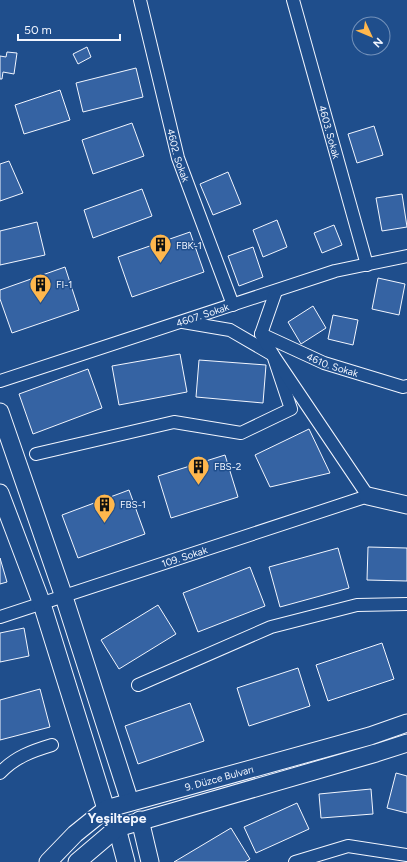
<svg xmlns="http://www.w3.org/2000/svg" width="407" height="862" font-family="Figtree,sans-serif">
<style>
.building{fill:#3563a3;stroke:#f2f6ff}
.lines{fill:none;stroke-linecap:round;stroke-linejoin:round}
.street-casing{stroke:#f2f6ff;stroke-width:14}
.secondary-casing{stroke:#f2f6ff;stroke-width:19}
.street{stroke:#1f4e8c;stroke-width:12}
.secondary{stroke:#1f4e8c;stroke-width:17}
.labels{text-anchor:middle;dominant-baseline:central;stroke-width:3;stroke-linejoin:round;paint-order:stroke}
.street-label{font-size:10px;fill:#f2f6ff;stroke:#1f4e8c}
.poi-label{font-size:10px;fill:#f2f6ff;stroke:#1f4e8c;text-anchor:start}
.district-label{font-size:14px;font-weight:bold;fill:#f2f6ff;stroke:#1f4e8c}
</style>
<rect width="100%" height="100%" fill="#1f4e8c"/>
<g class="building">
<path d="M87,47L91,57L78,64L73,54Z"/>
<path d="M7,52L17,53L14,74L3,72L2,79H0V56L6,57Z"/>
<path d="M136,68L143,97L83,112L76,83Z"/>
<path d="M60,90L70,120L24,134L15,105Z"/>
<path d="M132,123L144,156L93,174L82,140Z"/>
<path d="M374,126L383,155L357,163L348,134Z"/>
<path d="M9,161L23,193L0,201V164Z"/>
<path d="M228,172L241,204L213,215L200,184Z"/>
<path d="M142,189L152,216L93,238L84,210Z"/>
<path d="M402,194L407,227L382,231L376,198Z"/>
<path d="M277,220L287,247L263,257L253,230Z"/>
<path d="M37,222L45,255L0,265V231Z"/>
<path d="M334,225L342,245L322,253L314,233Z"/>
<path d="M190,232L204,272L132,297L118,257Z"/>
<path d="M253,247L263,277L239,286L228,256Z"/>
<path d="M65,267L79,310L12,333L0,299V290Z"/>
<path d="M378,278L405,284L399,315L372,309Z"/>
<path d="M313,306L326,328L301,344L288,322Z"/>
<path d="M333,315L358,320L353,345L328,339Z"/>
<path d="M180,354L187,392L119,405L112,366Z"/>
<path d="M199,360L266,365L263,403L196,397Z"/>
<path d="M88,369L102,408L33,434L19,394Z"/>
<path d="M309,429L330,473L270,487L255,455Z"/>
<path d="M225,455L238,497L171,518L158,476Z"/>
<path d="M129,490L145,534L78,558L62,515Z"/>
<path d="M368,547L407,548V581L367,580Z"/>
<path d="M338,548L349,588L280,607L269,567Z"/>
<path d="M0,558L7,582L0,584Z"/>
<path d="M250,567L265,606L198,632L183,593Z"/>
<path d="M158,605L176,634L119,669L101,640Z"/>
<path d="M24,628L29,656L0,662V633Z"/>
<path d="M382,643L394,679L328,701L316,665Z"/>
<path d="M298,668L310,706L249,726L237,688Z"/>
<path d="M40,689L50,727L0,740V700Z"/>
<path d="M190,703L204,741L138,764L125,726Z"/>
<path d="M396,773L407,776V813L387,808Z"/>
<path d="M371,789L373,814L321,818L319,794Z"/>
<path d="M297,803L309,829L256,853L244,827Z"/>
<path d="M231,828L250,859L245,862H174Z"/>
</g>
<g class="lines">
<defs>
<g id="street">
<path id="s1" d="M140,0L178,158L233,305"/>
<path id="s2" d="M293,0L367,265"/>
<path id="s3" d="M261,334L324,363L403,387L407,386"/>
<path id="s4" d="M0,381L335,271L407,256"/>
<path d="M36,454L174,422L241,433L291,409L273,355L230,330L183,322"/>
<path id="s5" d="M0,617L368,496L273,355L261,334L276,291"/>
<path d="M138,685L271,627L357,605L407,604"/>
<path d="M0,773C15,757 32,751 52,745"/>
<path d="M295,862L348,846L407,855"/>
</g>
<g id="secondary">
<path d="M0,412L64,597L130,802"/>
<path d="M0,493L42,604L106,809"/>
<path d="M368,496L407,505"/>
<path d="M140,820L150,862"/>
<path d="M117,828L126,862"/>
<path id="s6" d="M48,862L75,834L106,809L370,736L407,723"/>
<path d="M77,862L117,828L376,753L407,743"/>
</g>
</defs>
<use href="#street" class="street-casing"/>
<use href="#secondary" class="secondary-casing"/>
<use href="#street" class="street"/>
<use href="#secondary" class="secondary"/>
</g>
<defs>
<symbol id="building-pin" viewBox="-11 -11 22 30"><path d="M0 17L-7.5 6A9.5 9.5 0 1 1 7.5 6Z" fill="#ffb74d" stroke="#1f4e8c"/><path d="M-4-6H4V6H1V3H-1V6H-4ZM-2.5-4.3h1.7v1.8h-1.7ZM.8-4.3h1.7v1.8H.8ZM-2.5-1h1.7V.8h-1.7ZM.8-1h1.7V.8H.8Z" fill="#111"/></symbol>
</defs>
<g fill-rule="evenodd">
<use href="#building-pin" x="148" y="232" width="25" height="34"/>
<use href="#building-pin" x="28" y="272" width="25" height="34"/>
<use href="#building-pin" x="186" y="454" width="25" height="34"/>
<use href="#building-pin" x="92" y="492" width="25" height="34"/>
</g>
<g class="labels">
<g class="street-label">
<text stroke="none"><textPath href="#s2" startOffset="137">4603. Sokak</textPath></text>
<text stroke="none"><textPath href="#s1" startOffset="160">4602. Sokak</textPath></text>
<text stroke="none"><textPath href="#s4" startOffset="213">4607. Sokak</textPath></text>
<text stroke="none"><textPath href="#s3" startOffset="78">4610. Sokak</textPath></text>
<text stroke="none"><textPath href="#s5" startOffset="194">109. Sokak</textPath></text>
<text stroke="none"><textPath href="#s6" startOffset="196">9. Düzce Bulvarı</textPath></text>
</g>
<g class="poi-label">
<text x="176" y="245">FBK-1</text>
<text x="56" y="284">FI-1</text>
<text x="214" y="466">FBS-2</text>
<text x="120" y="504">FBS-1</text>
</g>
<g class="district-label">
<text x="117" y="818">Yeşiltepe</text>
</g>
</g>
<g transform="translate(371 36) rotate(134)"><circle r="19" fill="#1f4e8c" stroke="#7391ba"/>
<path d="M0-3L7 15L0 10L-7 15Z" fill="#ffb74d"/>
<text y="-6" font-size="11" font-weight="bold" text-anchor="middle" fill="#f2f6ff">N</text>
</g>
<path d="M18 34v6h102v-6" fill="none" stroke="#f2f6ff" stroke-width="2"/>
<text x="24" y="34" font-size="12" fill="#f2f6ff" stroke="#1f4e8c" stroke-width="3" paint-order="stroke">50 m</text>
</svg>
